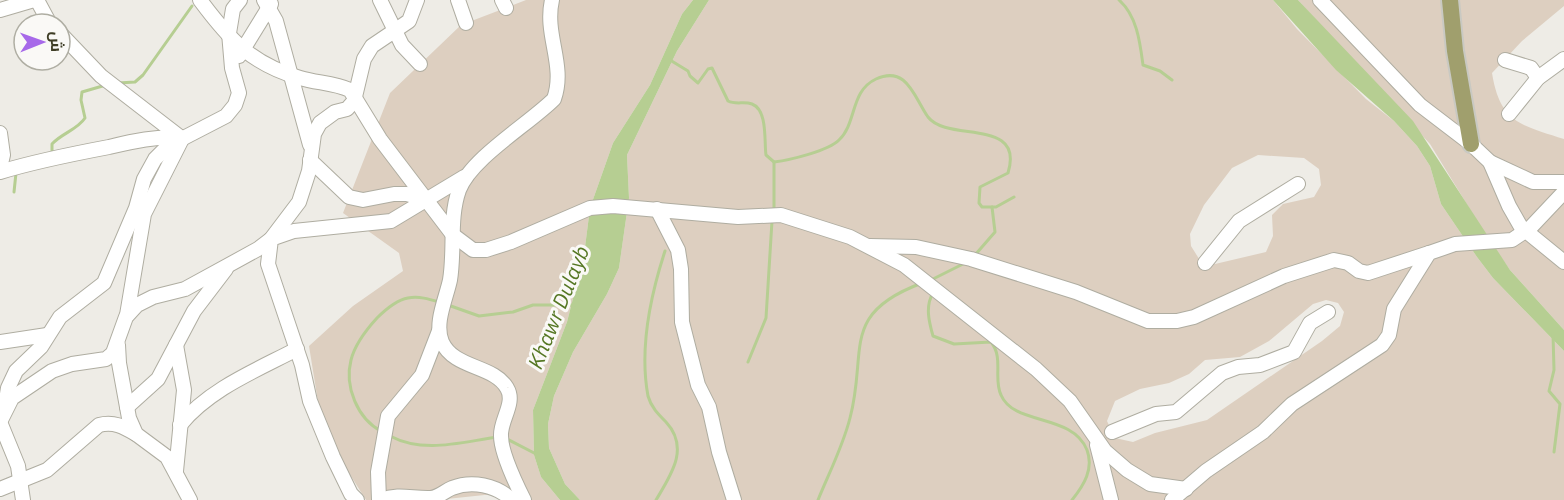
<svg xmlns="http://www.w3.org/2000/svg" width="1564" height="500" font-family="'IBM Plex Sans',Cairo,sans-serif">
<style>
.green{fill:#ddcfc0;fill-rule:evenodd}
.water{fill:#b6ce92}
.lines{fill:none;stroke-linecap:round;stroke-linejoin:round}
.stream{stroke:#b6ce92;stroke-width:3}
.minor-casing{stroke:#afada1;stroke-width:16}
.major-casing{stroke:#c9c9c2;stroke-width:20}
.minor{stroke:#fff;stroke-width:14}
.major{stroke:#a09f6d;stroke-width:16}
.labels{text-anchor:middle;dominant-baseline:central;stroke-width:6;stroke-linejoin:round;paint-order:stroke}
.water-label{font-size:21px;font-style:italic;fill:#557723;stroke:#faf9f6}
</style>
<rect width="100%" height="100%" fill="#eeece6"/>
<g class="green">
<path d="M526,0H693L682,14L650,85L613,143L590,208L584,255L567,322L533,410L534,455L541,477L560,500H502L494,494L437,500H366L344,465L320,414L309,346L353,306L403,271L399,253L343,213L390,93L461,25Z"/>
<path d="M709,0H1273L1297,29L1366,99L1394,121L1417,146L1430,166L1441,204L1477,257L1493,278L1564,351V500H580L565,484L549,448L548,424L554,396L573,352L607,294L619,268L629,198L627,155L677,51ZM1258,155L1304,158L1319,169L1321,185L1314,197L1283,204L1272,215L1273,236L1266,252L1215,264L1201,262L1191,246L1190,234L1204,205L1232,168ZM1326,300L1338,303L1344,312L1340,326L1322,341L1207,420L1155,433L1133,442L1115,438L1107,421L1115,401L1140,389L1169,383L1189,374L1205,360L1240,357L1269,341L1313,304Z"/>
<path d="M1298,0H1564V6L1522,41L1492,73C1500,123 1521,125 1564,139V330L1510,270L1487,237L1430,144Z"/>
</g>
<g class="water">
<path d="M693,0H709L677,51L627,155L629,198L619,268L607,294L573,352L554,396L548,424L549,448L565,484L580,500H560L541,477L534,455L533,410L567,322L584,255L590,208L613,143L650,85L682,14Z"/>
<path d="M1273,0H1298L1413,121L1510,270L1564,330V351L1493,278L1477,257L1441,204L1430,166L1417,146L1394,121L1336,70Z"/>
</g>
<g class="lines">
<g class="stream">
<path d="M1119,0C1137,16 1140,42 1143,65L1160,71L1172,80"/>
<path d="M670,60L688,71L690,76L698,83L708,69L712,68L728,101C736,105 744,101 752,104C768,110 764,142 766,155L774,162C790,160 828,151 839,140C857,123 850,91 876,79C907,65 914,97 928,117C948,143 1025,117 1008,173L980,187L979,203L982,207H996L1014,197"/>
<path d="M118,83L135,82L143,75L192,6"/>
<path d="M52,154V144C62,133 77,130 85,118L81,100L82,92L106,85"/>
<path d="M14,192L16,173"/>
<path d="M774,211V162"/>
<path d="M975,255L995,232L992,207"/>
<path d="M931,280L965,263"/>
<path d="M933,293C925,306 929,322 933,336L954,344L991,342C1004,358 993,378 1001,395C1014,426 1072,413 1087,450C1094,469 1084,485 1072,500"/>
<path d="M448,305L479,316L513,312L533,305H574"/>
<path d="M1553,334L1554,370L1549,391L1560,404L1554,452"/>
<path d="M748,362L766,318L772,221"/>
<path d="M381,431C358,419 344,387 351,360C355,344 366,330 377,318C385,310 397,300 408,298C419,296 429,299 439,302"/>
<path d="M390,436C424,454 461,442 498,437"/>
<path d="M507,439L538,455"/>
<path d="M656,500C671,475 690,448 666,422C658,414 651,407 648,396C639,348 650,297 665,251"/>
<path d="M818,500C829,473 843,446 850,418C868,350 839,314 922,283"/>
</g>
<defs>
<g id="minor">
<path d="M37,0L50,24"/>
<path d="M200,0C229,39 251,64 300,78C317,83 334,83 350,90L380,139L453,235L473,250H486L511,242L590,208L613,206L738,217L781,215L850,237L904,265L1036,369L1070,401L1105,451L1127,470L1150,484L1186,489"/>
<path d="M264,0L276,21L310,145"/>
<path d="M380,0L402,45L420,64"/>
<path d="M458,0L466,23"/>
<path d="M502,0L506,8"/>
<path d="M1320,0L1420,105L1471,144L1490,162L1509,206L1521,227L1564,262"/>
<path d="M0,10L34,0"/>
<path d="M60,33L101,76L180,137"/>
<path d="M239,56L271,4"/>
<path d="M1505,60L1531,68L1538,78"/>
<path d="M1509,114L1538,78L1564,59"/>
<path d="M0,133L3,155L0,168"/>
<path d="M310,160L349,197L363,200L394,194H407L427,200"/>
<path d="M1490,162L1533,182H1564"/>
<path d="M0,172C36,161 72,154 109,147C134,141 156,136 182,138"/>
<path d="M657,209L678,250L681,269L682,322L698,385L709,407L719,452L734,500"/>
<path d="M870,246L916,247L971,259L1076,292L1148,321H1177L1194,317L1284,276L1334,260L1348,263L1359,271L1368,273L1429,253"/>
<path d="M1205,263L1239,221L1298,184"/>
<path d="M127,315L144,214L181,141"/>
<path d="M0,342L47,335"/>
<path d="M118,345L119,363L129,418L136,434L167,457L190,500"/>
<path d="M5,406L8,388L16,371L41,347L60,317L104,283L136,208L144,179L155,159L168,146L226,116L235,105L239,93L232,68L229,33L233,9L240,0"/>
<path d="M127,407L158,379L194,311L226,269"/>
<path d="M0,422L12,398L52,371L72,364L106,359L113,353L126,317L137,305L153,297L185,289L258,249L271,239L299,202L309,171L314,134L320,123L335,112L347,109L354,101L364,59L372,46L409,21L417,0"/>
<path d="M0,422L18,466L23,500"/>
<path d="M180,425C209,389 257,370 297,349"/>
<path d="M1112,432L1156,414L1176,412L1222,373L1238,367L1260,365L1294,352L1310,323L1328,312"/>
<path d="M1097,445L1111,500"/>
<path d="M176,471L184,390L176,345"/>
<path d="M0,489L47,470L99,425C114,421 124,427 136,434"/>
<path d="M357,500L351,494L333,457L310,401L302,365L268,264L271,239L294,231L391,221L464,177"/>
<path d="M379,500L378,472L388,416L422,375L439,331"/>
<path d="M381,500C399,493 413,499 431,498C439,497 445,491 452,488C472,480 496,485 512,500"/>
<path d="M524,500C516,484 501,453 501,436C500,420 516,403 507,388C494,365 454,369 442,342C434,323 446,299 450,280C455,250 449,218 459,190C471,158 529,124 554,99C566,65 544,35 552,0"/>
<path d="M1172,500L1206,471L1263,432L1292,404L1382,345L1389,335L1394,309L1429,253L1455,244L1512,240L1531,227L1564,192"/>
</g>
<path id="major" d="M1450,0L1455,51L1471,144"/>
</defs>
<use href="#minor" class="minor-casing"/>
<use href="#major" class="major-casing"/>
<use href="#minor" class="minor"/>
<use href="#major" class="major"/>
</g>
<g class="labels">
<g class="water-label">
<text transform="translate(558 307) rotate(-68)">Khawr Dulayb</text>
</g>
</g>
<g transform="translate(42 42) rotate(89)"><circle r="28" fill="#faf9f6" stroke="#afaea3" stroke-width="1.5"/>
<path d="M0-4.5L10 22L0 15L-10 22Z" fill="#a769e9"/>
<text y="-9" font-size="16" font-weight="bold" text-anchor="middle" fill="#3f3e26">ش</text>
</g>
</svg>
